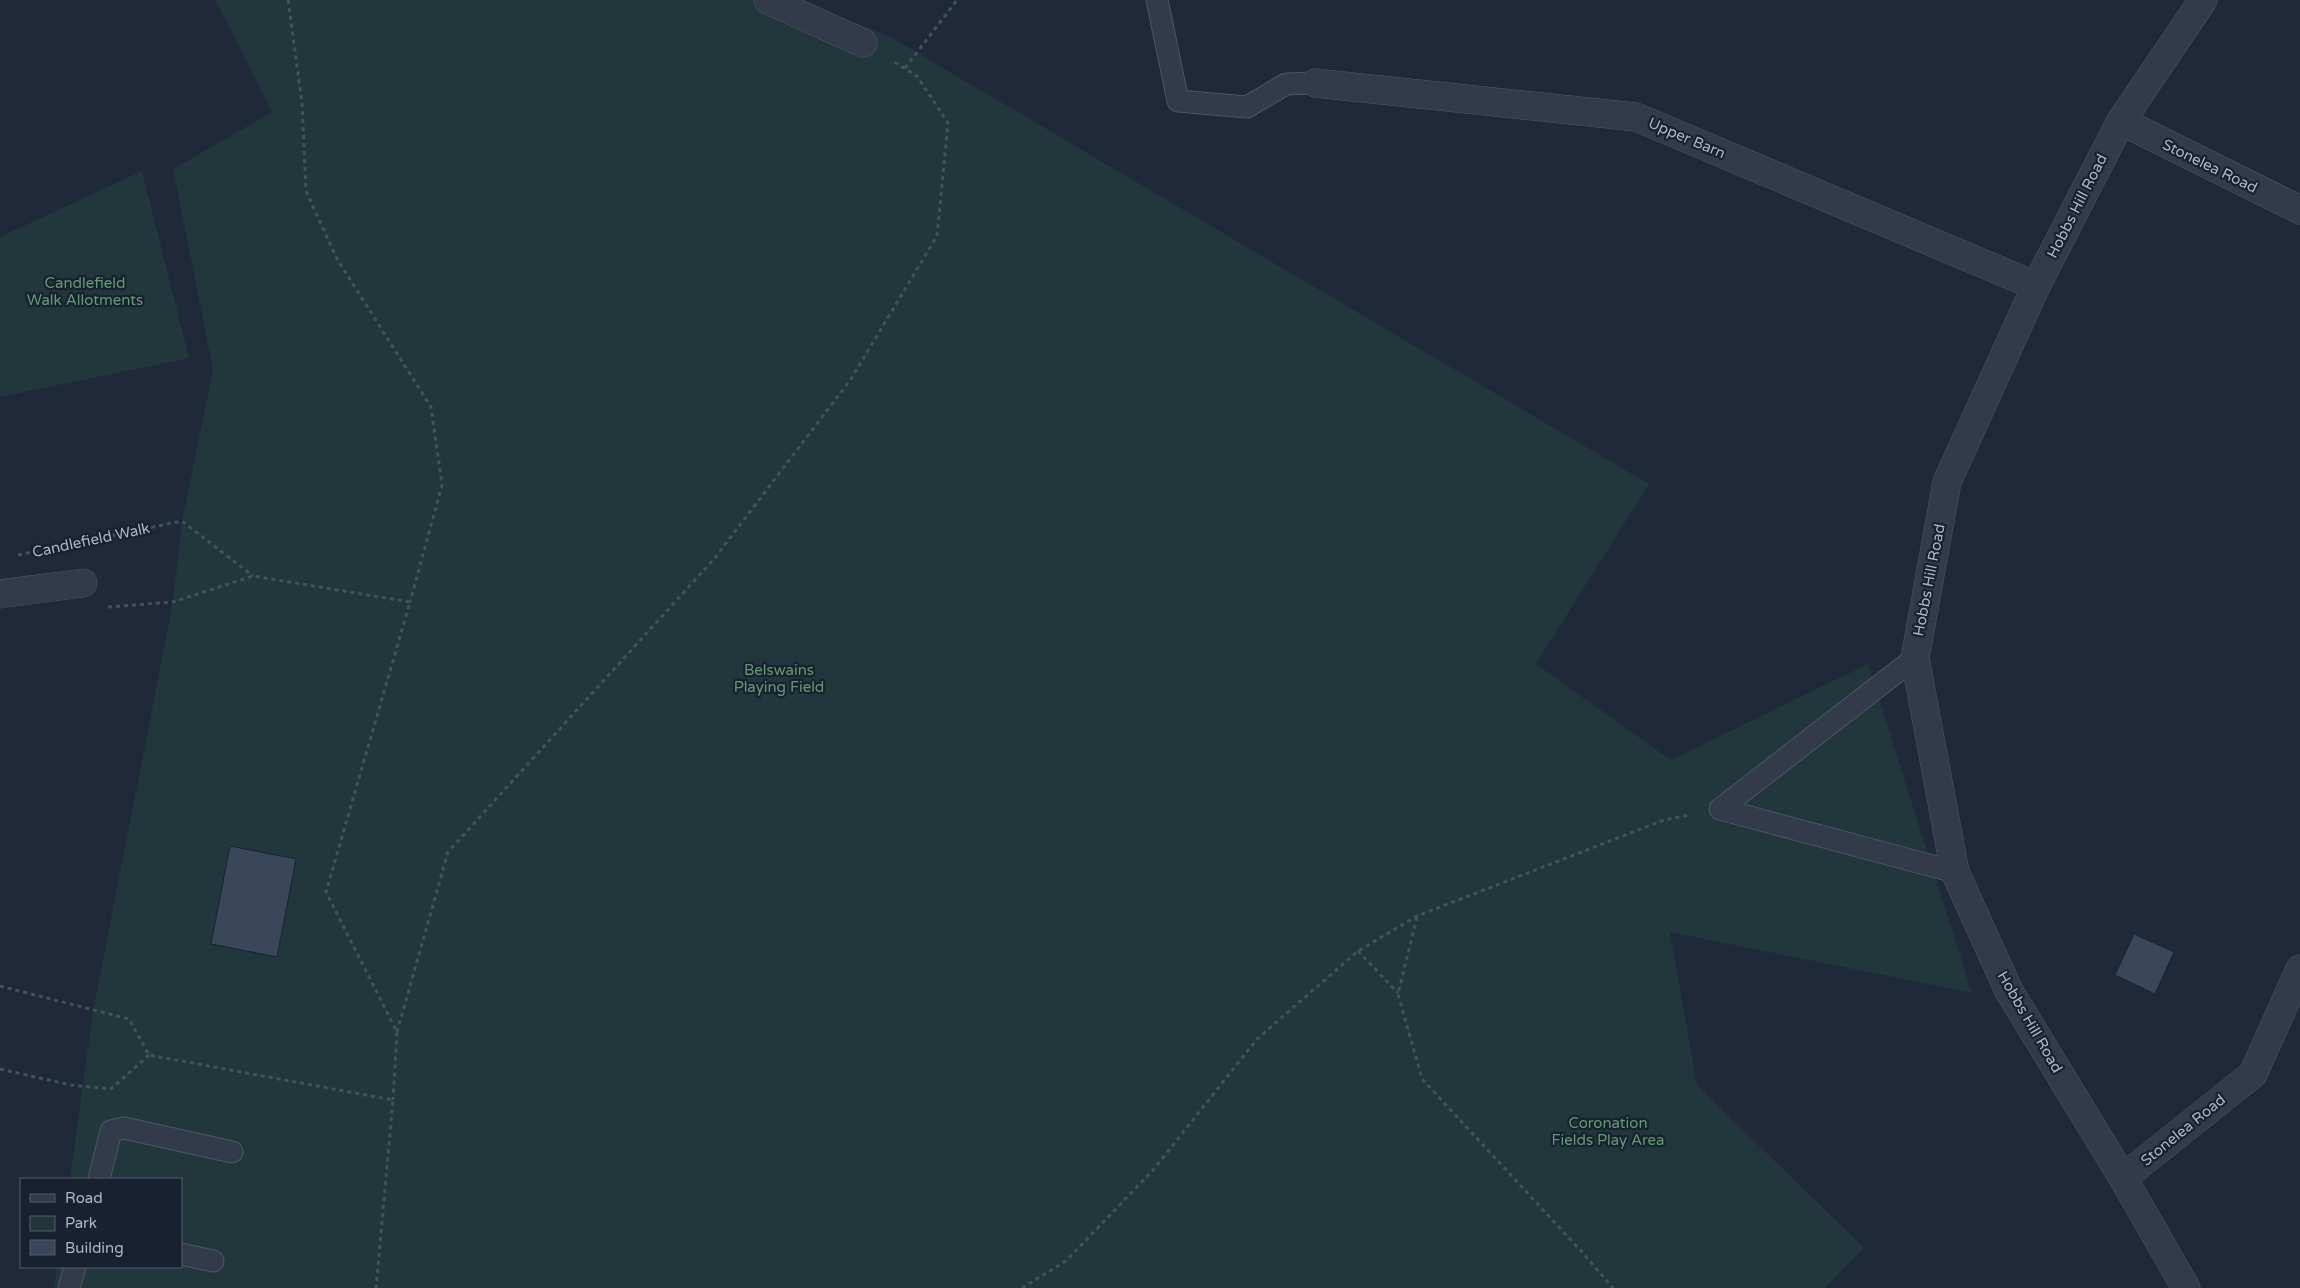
<svg xmlns="http://www.w3.org/2000/svg" width="2300" height="1288" font-family="'Varela Round',sans-serif">
<style>
.green{fill:#21373b}
.building{fill:#3a475b;stroke:#1a2331}
.lines{fill:none;stroke-linecap:round;stroke-linejoin:round}
.lane-casing{stroke:#4d5665;stroke-width:23}
.street-casing{stroke:#4d5665;stroke-width:29}
.path{stroke:#3f5459;stroke-width:3;stroke-dasharray:4 4;stroke-linecap:butt}
.lane{stroke:#333b4b;stroke-width:21}
.street{stroke:#333b4b;stroke-width:28}
.labels{text-anchor:middle;dominant-baseline:central;stroke-width:4.5;stroke-linejoin:round;paint-order:stroke}
.street-label{font-size:15px;fill:#adb6c7;stroke:#18212f}
.park-label{font-size:15px;fill:#639a72;stroke:#18212f}
</style>
<rect width="100%" height="100%" fill="#1f293a"/>
<g class="green">
<path d="M215,0H796L887,35L1649,484L1536,664L1671,760L1868,664L1972,993L1670,932L1697,1085L1864,1248L1825,1288H54L57,1267H181V1179H70L93,1011L173,602L182,521L213,370L173,169L272,112Z"/>
<path d="M142,171L189,358L0,397V237Z"/>
</g>
<g class="building">
<path d="M230,846L296,859L277,957L211,944Z"/>
<path d="M2134,934L2174,952L2155,994L2115,975Z"/>
</g>
<g class="lines">
<defs>
<g id="lane">
<path d="M1157,0L1178,101L1247,107L1286,84L1315,83"/>
<path d="M1915,658L1720,809L1955,872"/>
<path d="M99,1179L111,1131L124,1128L232,1152"/>
<path d="M181,1254L213,1261"/>
<path d="M69,1288L75,1267"/>
</g>
<g id="street">
<path d="M768,0L863,43"/>
<path d="M1315,83L1636,117L2036,286"/>
<path d="M2121,121L2300,210"/>
<path d="M0,594L83,583"/>
<path d="M2123,1178L2253,1074L2300,969"/>
<path d="M2186,1288L2123,1178L2009,991L1955,872L1915,658L1947,482L2036,286L2121,121L2203,0"/>
</g>
</defs>
<use href="#lane" class="lane-casing"/>
<use href="#street" class="street-casing"/>
<g class="path">
<path d="M288,0L302,103L306,191L337,259L431,407L442,485L410,602"/>
<path d="M905,68L957,0"/>
<path d="M18,555L182,521L253,576"/>
<path d="M108,607L173,602L253,576L410,602L326,892L397,1032L393,1100"/>
<path d="M1417,917L1398,994L1422,1079L1582,1252L1613,1288"/>
<path d="M1358,951L1398,993"/>
<path d="M0,986L129,1019L149,1055L393,1100L376,1288"/>
<path d="M397,1032L448,852L714,559L851,379L937,236L948,123L917,76L891,60"/>
<path d="M0,1069L71,1085L111,1089L149,1055"/>
<path d="M1022,1288L1066,1261L1154,1169L1257,1039L1358,951L1417,916L1664,820L1690,815"/>
</g>
<use href="#lane" class="lane"/>
<use href="#street" class="street"/>
</g>
<g class="labels">
<g class="street-label">
<text transform="translate(1687 138) rotate(23)">Upper Barn</text>
<text transform="translate(2210 166) rotate(26)">Stonelea Road</text>
<text transform="translate(2077 206) rotate(-63)">Hobbs Hill Road</text>
<text transform="translate(91 540) rotate(-12)">Candlefield Walk</text>
<text transform="translate(1929 580) rotate(-79)">Hobbs Hill Road</text>
<text transform="translate(2030 1022) rotate(60)">Hobbs Hill Road</text>
<text transform="translate(2183 1130) rotate(-39)">Stonelea Road</text>
</g>
<g class="park-label">
<text x="85" y="283">Candlefield<tspan x="85" dy="17">Walk Allotments</tspan></text>
<text x="779" y="670">Belswains<tspan x="779" dy="17">Playing Field</tspan></text>
<text x="1608" y="1123">Coronation<tspan x="1608" dy="17">Fields Play Area</tspan></text>
</g>
</g>
<rect x="20" y="1178" width="162" height="90" fill="#18212f" stroke="#545d6c"/>
<rect x="30" y="1194" width="25" height="8" fill="#333b4b" stroke="#545d6c"/>
<text x="65" y="1203" font-size="15" fill="#adb6c7">Road</text>
<rect x="30" y="1216" width="25" height="15" fill="#21373b" stroke="#545d6c"/>
<text x="65" y="1228" font-size="15" fill="#adb6c7">Park</text>
<rect x="30" y="1240" width="25" height="15" fill="#3a475b" stroke="#545d6c"/>
<text x="65" y="1253" font-size="15" fill="#adb6c7">Building</text>
</svg>
